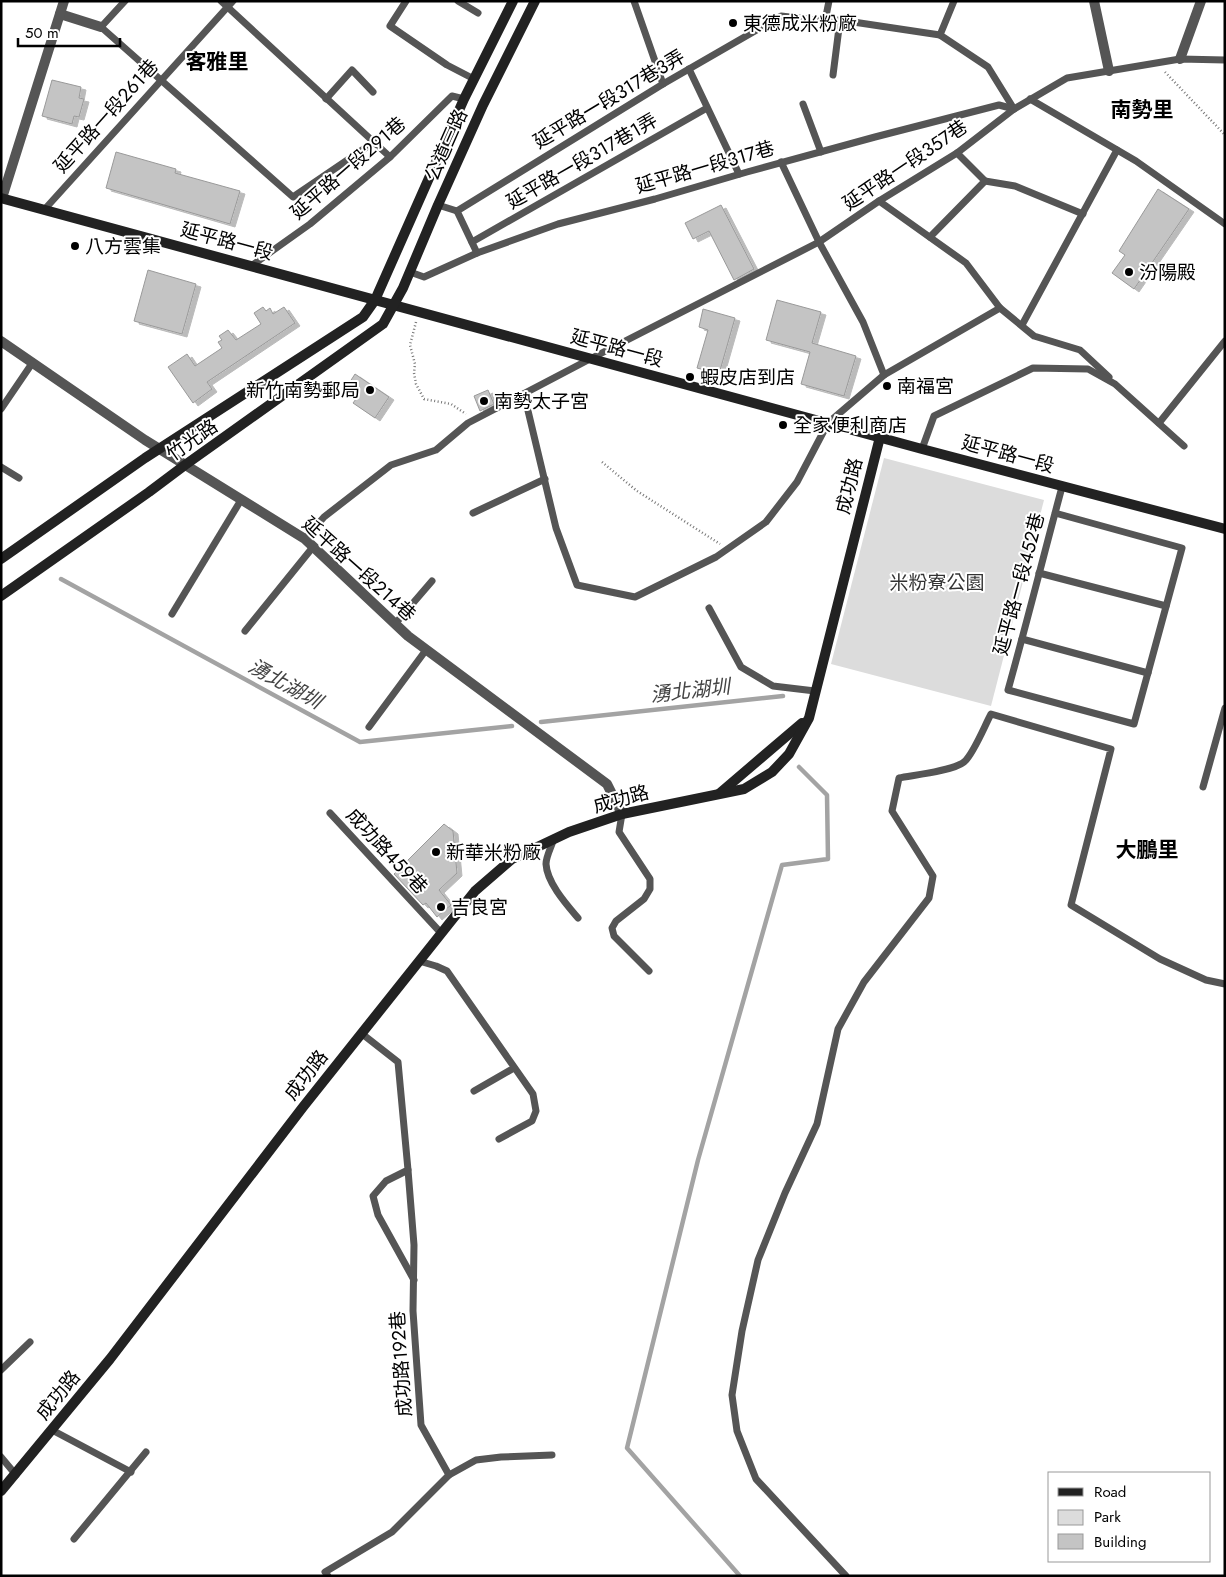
<svg xmlns="http://www.w3.org/2000/svg" width="1226" height="1577" font-family="Jost,'Noto Sans TC',sans-serif">
<style>
.green{fill:#dcdcdc}
.lines{fill:none;stroke-linecap:round;stroke-linejoin:round}
.stream{stroke:#a3a3a3;stroke-width:4.5}
.building{fill:#c4c4c4;stroke:#999;filter:url(#shadow)}
.path{stroke:#777;stroke-width:2.5;stroke-dasharray:1 2.5;stroke-linecap:butt}
.lane{stroke:#555;stroke-width:7}
.street{stroke:#555;stroke-width:10}
.secondary{stroke:#222;stroke-width:10}
.poi-dot{fill:#000;stroke:#fff;stroke-width:2}
.labels{text-anchor:middle;dominant-baseline:central;stroke-width:4;stroke-linejoin:round;paint-order:stroke}
.poi-label{font-size:19px;fill:#000;stroke:#fff;text-anchor:start}
.street-label{font-size:19px;fill:#000;stroke:#fff}
.park-label{font-size:19px;fill:#333;stroke:#fff}
.water-label{font-size:20px;font-style:italic;fill:#444;stroke:#fff}
.quarter-label{font-size:21px;font-weight:bold;fill:#000;stroke:#fff}
</style>
<defs>
<filter id="shadow"><feDropShadow dx="5" dy="3" stdDeviation="0" flood-color="#0004"/></filter>
</defs>
<rect width="100%" height="100%" fill="#fff"/>
<path class="green" d="M884,458L1044,500L991,706L831,664Z"/>
<g class="lines">
<g class="stream">
<path d="M61,579L360,742L512,726"/>
<path d="M541,722L783,696"/>
<path d="M740,1576L627,1448L698,1160L782,865L828,859L827,795L799,767"/>
</g>
</g>
<g class="building">
<path d="M52,80L81,87L79,98L84,99L79,117L74,116L72,124L42,116Z"/>
<path d="M116,152L176,169L175,173L240,191L230,224L106,188Z"/>
<path d="M1158,189L1189,209L1134,289L1112,273L1125,255L1119,251Z"/>
<path d="M721,205L754,269L734,280L709,231L693,239L685,223Z"/>
<path d="M148,270L196,284L182,334L134,321Z"/>
<path d="M777,300L821,312L812,343L856,356L844,396L801,384L810,352L766,340Z"/>
<path d="M263,307L266,311L270,308L273,314L284,307L295,323L207,382L212,389L193,403L168,367L187,354L195,366L222,348L218,342L222,340L219,336L228,330L236,340L261,324L254,313Z"/>
<path d="M703,309L735,318L719,374L697,368L708,330L699,327Z"/>
<path d="M355,374L389,397L375,418L353,403L356,399L344,391Z"/>
<path d="M488,390L494,404L480,411L474,396Z"/>
<path d="M444,824L453,831L457,873L439,890L451,905L437,917L426,903L423,905L394,874Z"/>
</g>
<g class="lines">
<g class="path">
<path d="M1165,72L1225,135"/>
<path d="M416,322L410,345L415,364L414,373L416,384L424,399L451,404L466,414"/>
<path d="M602,462L637,491L720,544"/>
</g>
<g class="lane">
<path d="M125,1L101,27L293,197L374,142"/>
<path d="M221,1L390,157"/>
<path d="M406,1L390,26L447,65L474,79"/>
<path d="M458,1L478,13"/>
<path d="M634,1L663,84"/>
<path d="M954,1L940,35L988,67L1014,109"/>
<path d="M825,21L829,1"/>
<path d="M689,69L739,174"/>
<path d="M833,75L840,20"/>
<path d="M326,99L352,70L373,92"/>
<path d="M1030,99L1136,161L1225,224"/>
<path d="M803,104L821,152"/>
<path d="M781,162L819,242L863,322L884,375"/>
<path d="M985,181L1015,186L1083,214"/>
<path d="M879,201L966,263L1000,308L1034,336L1080,350L1109,377"/>
<path d="M438,205L457,211"/>
<path d="M44,210L233,1"/>
<path d="M930,237L985,181L957,153"/>
<path d="M472,242L707,108"/>
<path d="M477,253L457,211L663,84L781,16L825,21L840,20L940,35"/>
<path d="M251,266L310,224L390,157L452,96L464,99"/>
<path d="M410,272L424,277L477,253L558,224L655,199L747,172L875,137L999,105L1014,109"/>
<path d="M1022,325L1117,150"/>
<path d="M524,394L556,528L577,585L635,597L716,557L766,522L797,482L828,423L884,375L1000,308"/>
<path d="M1,409L33,362"/>
<path d="M1159,423L1225,341"/>
<path d="M922,449L934,416L1033,368L1088,369L1115,384L1184,446"/>
<path d="M1,467L19,478"/>
<path d="M473,513L545,479"/>
<path d="M1055,513L1182,548L1134,724L1008,690C1027,622 1044,554 1062,487"/>
<path d="M305,539L324,517L391,465L436,450L468,423L590,359L819,242L879,201L957,153L1014,109L1067,78L1180,59L1225,60"/>
<path d="M1039,573L1166,606"/>
<path d="M709,608L741,667L773,686L815,691"/>
<path d="M172,614L241,500"/>
<path d="M395,624L432,581"/>
<path d="M245,631L313,547"/>
<path d="M1022,639L1148,673"/>
<path d="M369,727L426,650"/>
<path d="M1203,787L1225,708"/>
<path d="M330,813L441,933"/>
<path d="M622,814L619,832L650,879V889L644,899L616,921L612,928L614,936L649,971"/>
<path d="M554,838C552,846 546,856 546,864C547,883 567,905 578,918"/>
<path d="M419,961L436,966L447,971L533,1094L536,1111L532,1121L499,1139"/>
<path d="M361,1033L398,1062L408,1170L386,1181L373,1196L378,1215L414,1280"/>
<path d="M474,1091L514,1068"/>
<path d="M1,1370L30,1342"/>
<path d="M52,1430L131,1472"/>
<path d="M1,1457L16,1475"/>
<path d="M449,1475L476,1460L501,1457L552,1455"/>
<path d="M74,1539L146,1452"/>
<path d="M328,1576L325,1572L392,1532L449,1475L421,1425L413,1311L414,1245L408,1170"/>
<path d="M846,1576L756,1479L737,1431L732,1395L742,1331L758,1260L785,1193L817,1124L838,1029L864,982L929,898L933,876L892,811L899,778C914,775 953,771 964,762C973,755 985,725 991,714L1111,749L1071,905L1160,959L1206,980L1225,984"/>
</g>
<g class="street">
<path d="M1094,1L1109,71"/>
<path d="M60,14L101,27"/>
<path d="M1180,59L1201,1"/>
<path d="M2,198L64,1"/>
<path d="M1,341L145,440L305,539L408,636L607,784L622,814"/>
</g>
<g class="secondary">
<path d="M1,198L922,449L1225,529"/>
<path d="M1,559L145,458L363,317L375,300L464,99L513,1"/>
<path d="M1,596L149,492L185,465L383,324L403,288L438,205L483,105L535,1"/>
<path d="M720,793L802,723"/>
<path d="M1,1491L110,1359L303,1107L475,891L512,859L569,832L622,814L744,789L772,772L789,754L809,718L880,437"/>
</g>
</g>
<g class="poi-dot">
<circle cx="733" cy="23" r="5"/>
<circle cx="75" cy="246" r="5"/>
<circle cx="1129" cy="272" r="5"/>
<circle cx="690" cy="377" r="5"/>
<circle cx="887" cy="386" r="5"/>
<circle cx="370" cy="390" r="5"/>
<circle cx="484" cy="401" r="5"/>
<circle cx="783" cy="425" r="5"/>
<circle cx="436" cy="852" r="5"/>
<circle cx="441" cy="907" r="5"/>
</g>
<g class="labels">
<g class="poi-label">
<text x="743" y="23">東德成米粉廠</text>
<text x="85" y="246">八方雲集</text>
<text x="1139" y="272">汾陽殿</text>
<text x="700" y="377">蝦皮店到店</text>
<text x="897" y="386">南福宮</text>
<text x="360" y="390" text-anchor="end">新竹南勢郵局</text>
<text x="494" y="401">南勢太子宮</text>
<text x="793" y="425">全家便利商店</text>
<text x="446" y="852">新華米粉廠</text>
<text x="451" y="907">吉良宮</text>
</g>
<g class="street-label">
<text transform="translate(609 99) rotate(-31)">延平路一段317巷3弄</text>
<text transform="translate(106 116) rotate(-48)">延平路一段261巷</text>
<text transform="translate(446 145) rotate(-66)">公道三路</text>
<text transform="translate(582 161) rotate(-30)">延平路一段317巷1弄</text>
<text transform="translate(905 165) rotate(-34)">延平路一段357巷</text>
<text transform="translate(705 167) rotate(-16)">延平路一段317巷</text>
<text transform="translate(348 168) rotate(-41)">延平路一段291巷</text>
<text transform="translate(227 241) rotate(15)">延平路一段</text>
<text transform="translate(617 348) rotate(15)">延平路一段</text>
<text transform="translate(192 440) rotate(-35)">竹光路</text>
<text transform="translate(1008 454) rotate(15)">延平路一段</text>
<text transform="translate(849 486) rotate(-76)">成功路</text>
<text transform="translate(359 569) rotate(42)">延平路一段214巷</text>
<text transform="translate(1019 584) rotate(-75)">延平路一段452巷</text>
<text transform="translate(621 799) rotate(-15)">成功路</text>
<text transform="translate(387 851) rotate(47)">成功路459巷</text>
<text transform="translate(306 1075) rotate(-52)">成功路</text>
<text transform="translate(401 1364) rotate(-94)">成功路192巷</text>
<text transform="translate(58 1395) rotate(-51)">成功路</text>
</g>
<g class="park-label">
<text x="937" y="582">米粉寮公園</text>
</g>
<g class="water-label">
<text transform="translate(285 684) rotate(29)">湧北湖圳</text>
<text transform="translate(690 691) rotate(-6)">湧北湖圳</text>
</g>
<g class="quarter-label">
<text x="217" y="62">客雅里</text>
<text x="1142" y="110">南勢里</text>
<text x="1147" y="850">大鵬里</text>
</g>
</g>
<rect width="1226" height="1577" fill="none" stroke="#000000" stroke-width="5"/>
<rect x="1048" y="1472" width="162" height="90" fill="#ffffff" stroke="#999999"/>
<rect x="1058" y="1488" width="25" height="8" fill="#222222" stroke="#999999"/>
<text x="1094" y="1497" font-size="15" fill="#000000">Road</text>
<rect x="1058" y="1510" width="25" height="15" fill="#dcdcdc" stroke="#999999"/>
<text x="1094" y="1522" font-size="15" fill="#000000">Park</text>
<rect x="1058" y="1534" width="25" height="15" fill="#c4c4c4" stroke="#999999"/>
<text x="1094" y="1547" font-size="15" fill="#000000">Building</text>
<path d="M18 38v8h102v-8" fill="none" stroke="#000000" stroke-width="2.5"/>
<text x="25" y="38" font-size="15" fill="#000000" stroke="#ffffff" stroke-width="4" paint-order="stroke">50 m</text>
</svg>
